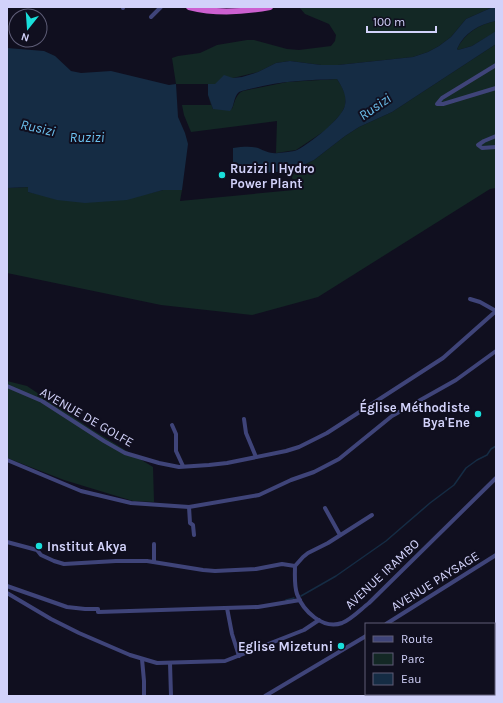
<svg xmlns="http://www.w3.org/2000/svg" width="503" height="703" font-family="Karla,sans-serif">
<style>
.green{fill:#132825}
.water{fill:#152c44}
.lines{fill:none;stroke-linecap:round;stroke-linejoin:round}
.stream{stroke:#152c44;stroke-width:1.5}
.minor{stroke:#3f4479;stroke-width:4}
.tertiary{stroke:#3f4479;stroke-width:4.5}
.trunk{stroke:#cc60d0;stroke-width:6}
.poi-dot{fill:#19dfdb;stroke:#100f1f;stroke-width:1.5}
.labels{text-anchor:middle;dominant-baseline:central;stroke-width:4;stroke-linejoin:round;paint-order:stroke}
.poi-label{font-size:13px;font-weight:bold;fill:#d2d2fa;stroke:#100f1f;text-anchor:start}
.street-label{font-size:13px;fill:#d2d2fa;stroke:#100f1f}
.water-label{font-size:14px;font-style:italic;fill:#6cc1ee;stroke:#100f1f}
</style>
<rect width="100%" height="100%" fill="#100f1f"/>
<g class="green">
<path d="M299,7H493L466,19L451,37L439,46L428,52L413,57L338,65H321L290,61L276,63L258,72L233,78L208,95L213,109H232C235,101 236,94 243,91L287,82L337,79L342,87L346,96L345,106L341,114L326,130L296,150L276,153L277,121L191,132L184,115L182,105H211L208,95V84H176L172,58L178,56L200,53L217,45L247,40H254L287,49L299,50L331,46L335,41L336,35L329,24L305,14Z"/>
<path d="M496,21L495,32L472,46L458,50L457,49C465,33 479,24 496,21Z"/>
<path d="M496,44V188L490,189L318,297L252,315L161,305L7,273V188L29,187L28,192L42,195L147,194L163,190H182L180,201L294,190L291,171L314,160L345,136L359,127L392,112Z"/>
<path d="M7,381L27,386L91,429L153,467L154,502L133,501L64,480L7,458Z"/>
</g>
<g class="water">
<path d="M493,7H496V21C479,24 464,33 457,49L458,50L472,46L496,31V44L392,112L359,127L345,136L314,160L291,171L261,173L233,171V148C242,147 250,146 258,148C265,151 270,154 278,153C284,152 292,152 297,150C309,144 343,118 345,105C347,95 342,87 337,79C309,80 281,81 254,88C250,89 243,90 239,92C233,97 235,106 230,111L213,109L208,95V84H215L224,75L233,78L242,77L258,72L276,63L290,61L321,65H338L413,57L428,52L439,46L451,37L466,19Z"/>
<path d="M7,48L44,51L55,56L71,71L81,73L111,71L169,85L176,84L178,117L185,133L188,144L182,190H163L127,200L85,203L57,200L28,192V187L7,188Z"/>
</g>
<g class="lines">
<g class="stream">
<path d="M301,596L336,576L386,541L430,503L454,485L466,468L477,460L487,455L491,449L496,446"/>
<path d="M286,600L294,598"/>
</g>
<g class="minor">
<path d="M123,7V8"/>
<path d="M151,17L161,7"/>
<path d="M496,65L442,98L437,104H443L496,88"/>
<path d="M496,136L484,141L478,145L482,148L496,147"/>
<path d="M470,299L480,302L496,311"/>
<path d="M7,386L42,401L104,441L125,453L159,463L179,467L209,465L227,463L286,451L299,447L327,433L443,358L496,311"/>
<path d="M244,419L246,433L256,457"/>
<path d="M172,425L176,434V451L183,466"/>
<path d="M7,460L81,491L131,503L189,507L259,495L291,480L314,472L339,459L392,416L456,380L496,351"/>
<path d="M189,507L190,523L193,525L194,535"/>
<path d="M325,508L340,535"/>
<path d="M7,542L37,550L41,555L54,561L64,564L116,561H147L203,570L215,571L256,569L282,564L295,566"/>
<path d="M154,562V544"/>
<path d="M295,566C295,575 294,585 297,594C303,611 323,630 342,623C352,619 361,609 369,603L496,478"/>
<path d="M295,566L303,557L308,553L328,543L372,515"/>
<path d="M7,586L67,607L85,609H98V612L258,607L300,600"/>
<path d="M7,593L51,619L79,633L130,655L157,663L225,661L304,630L319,620"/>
<path d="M227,608L232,634L239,656"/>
<path d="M386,624L496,555"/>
<path d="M142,659L144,681V696"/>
<path d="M170,663L171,696"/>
<path d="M265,696L366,636"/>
</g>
<g class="tertiary">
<path d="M494,643L496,641"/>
<path d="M407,696L410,694"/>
</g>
<path class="trunk" d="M189,7C216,14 244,12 270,7"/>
</g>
<g class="poi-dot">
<circle cx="222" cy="175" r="4"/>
<circle cx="478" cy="414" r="4"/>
<circle cx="39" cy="546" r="4"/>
<circle cx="341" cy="646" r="4"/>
</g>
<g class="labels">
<g class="poi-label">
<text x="230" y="168">Ruzizi I Hydro<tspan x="230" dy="15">Power Plant</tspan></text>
<text x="470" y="407" text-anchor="end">Église Méthodiste<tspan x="470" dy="15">Bya'Ene</tspan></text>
<text x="47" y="546">Institut Akya</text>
<text x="333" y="646" text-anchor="end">Eglise Mizetuni</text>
</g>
<g class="street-label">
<text transform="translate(87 417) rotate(30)">AVENUE DE GOLFE</text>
<text transform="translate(382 574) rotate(-43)">AVENUE IRAMBO</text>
<text transform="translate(435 581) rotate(-32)">AVENUE PAYSAGE</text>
</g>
<g class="water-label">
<text transform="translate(375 107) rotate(-35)">Rusizi</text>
<text transform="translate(38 128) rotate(13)">Rusizi</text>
<text x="87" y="137">Ruzizi</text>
</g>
</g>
<rect width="503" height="703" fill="none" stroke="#d2d2fa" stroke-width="16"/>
<rect x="365" y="623" width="130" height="72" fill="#100f1f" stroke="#5e5d77"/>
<rect x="373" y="636" width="20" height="6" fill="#3f4479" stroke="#5e5d77"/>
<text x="401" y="643" font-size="12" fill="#d2d2fa">Route</text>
<rect x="373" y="653" width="20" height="12" fill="#132825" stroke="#5e5d77"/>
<text x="401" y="663" font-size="12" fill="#d2d2fa">Parc</text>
<rect x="373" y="673" width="20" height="12" fill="#152c44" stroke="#5e5d77"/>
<text x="401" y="683" font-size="12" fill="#d2d2fa">Eau</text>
<g transform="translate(28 28) rotate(197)"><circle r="19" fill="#100f1f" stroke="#5e5d77"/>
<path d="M0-3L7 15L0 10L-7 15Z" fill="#19dfdb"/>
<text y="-6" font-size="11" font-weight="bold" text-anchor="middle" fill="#d2d2fa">N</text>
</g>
<path d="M367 26v6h69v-6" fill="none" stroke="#d2d2fa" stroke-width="2"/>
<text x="373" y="26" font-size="12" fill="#d2d2fa" stroke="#100f1f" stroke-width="3" paint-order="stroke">100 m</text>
</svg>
